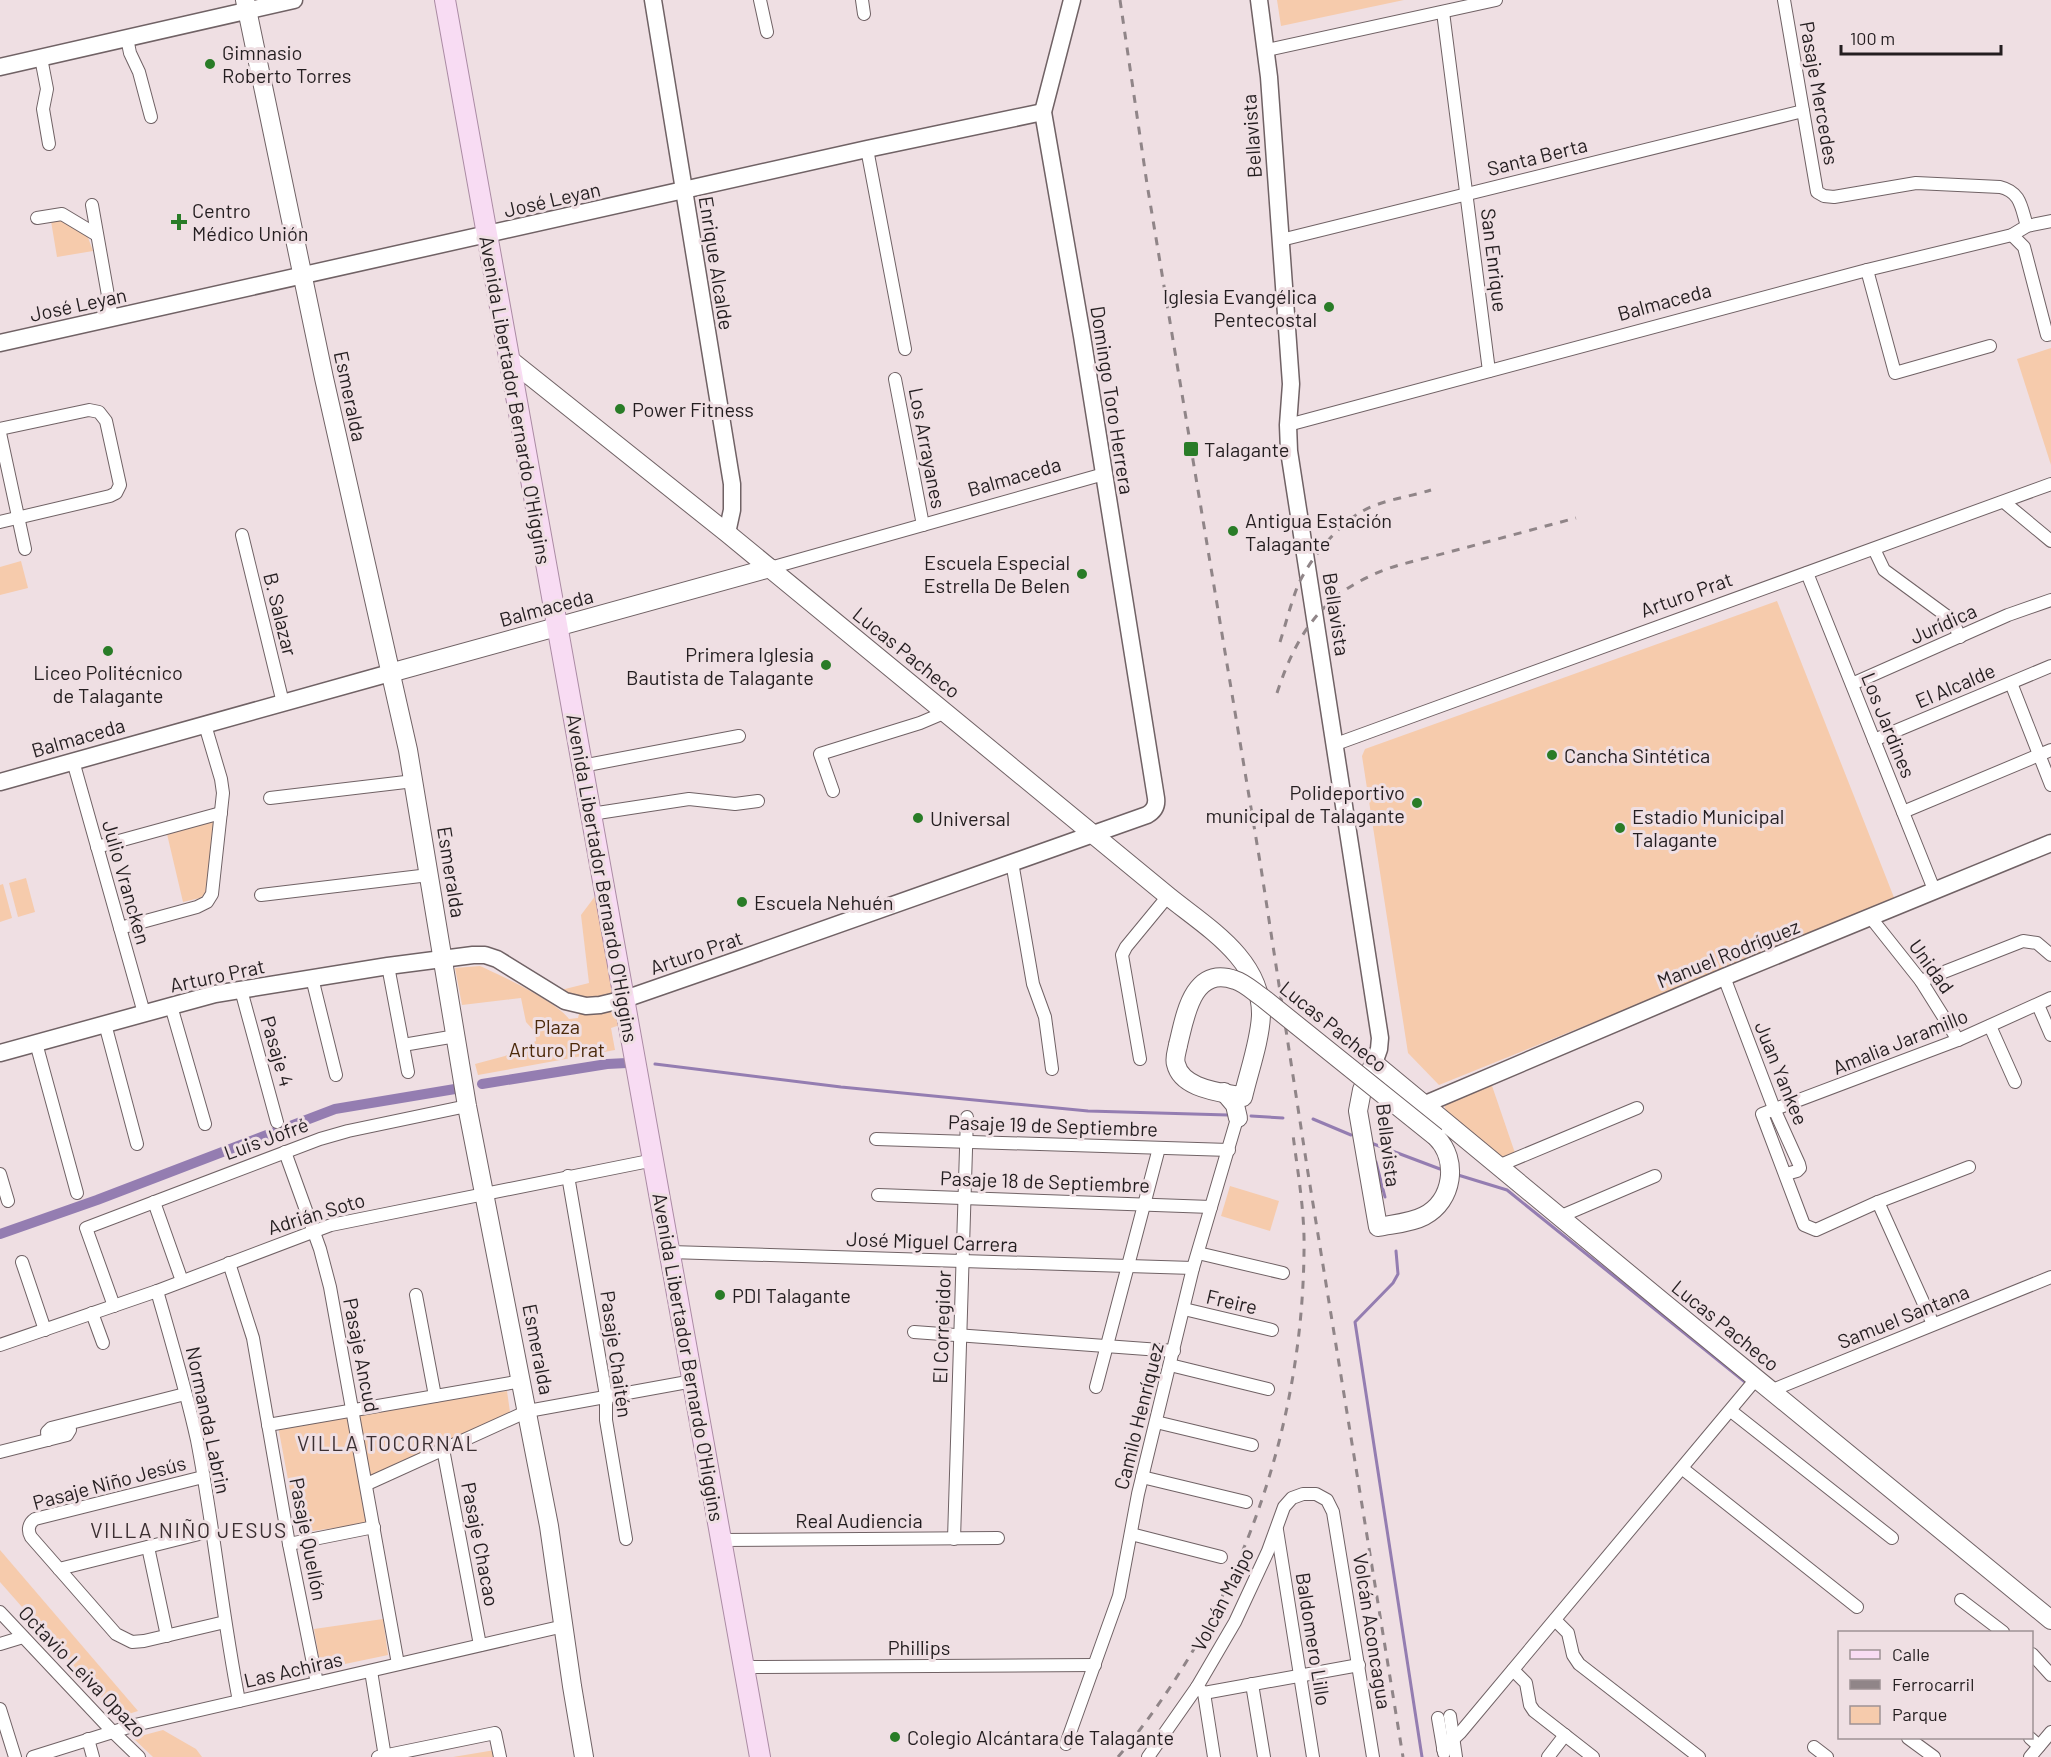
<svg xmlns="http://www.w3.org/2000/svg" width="2051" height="1757" font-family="Barlow,sans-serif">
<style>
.green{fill:#f6cbac}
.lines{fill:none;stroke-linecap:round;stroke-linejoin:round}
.stream{stroke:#947db1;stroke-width:3}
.canal{stroke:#947db1;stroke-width:10}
.minor-casing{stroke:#706265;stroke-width:14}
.tertiary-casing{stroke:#706265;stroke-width:19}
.secondary-casing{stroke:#706265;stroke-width:20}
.primary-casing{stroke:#ab8ba4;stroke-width:22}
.minor{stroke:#fff;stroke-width:12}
.tertiary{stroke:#fff;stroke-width:16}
.secondary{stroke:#fff;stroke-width:18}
.primary{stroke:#f8dcf3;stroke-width:20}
.rail{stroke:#908588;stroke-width:3;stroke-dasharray:8 8;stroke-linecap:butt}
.secondary-bridge-casing{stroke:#706265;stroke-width:20;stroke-linecap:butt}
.secondary-bridge{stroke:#fff;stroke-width:18}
.poi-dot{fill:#297c27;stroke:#efdfe3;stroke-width:2}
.labels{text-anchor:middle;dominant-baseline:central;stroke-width:6;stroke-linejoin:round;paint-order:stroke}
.poi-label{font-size:20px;fill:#241e20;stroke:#efdfe3;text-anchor:start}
.street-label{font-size:20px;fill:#241e20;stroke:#efdfe3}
.park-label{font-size:20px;fill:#4b290a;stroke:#efdfe3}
.neighbourhood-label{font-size:21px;letter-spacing:1.5px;fill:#3b2f32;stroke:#efdfe3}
</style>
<rect width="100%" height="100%" fill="#efdfe3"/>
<g class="green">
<path d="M1277,0H1404L1281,26Z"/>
<path d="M61,218L87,235L93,251L57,257L51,221Z"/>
<path d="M2051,348V465L2017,359Z"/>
<path d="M21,561L28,588L0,595V567Z"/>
<path d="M1777,601L1895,900L1439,1085L1408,1053L1362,756L1365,749Z"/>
<path d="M218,820L208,892L200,898L183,902L167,834Z"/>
<path d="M26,878L35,912L18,917L9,883Z"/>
<path d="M3,884L12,918L0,922V885Z"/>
<path d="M596,895L612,992L610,996C587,1001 578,1001 557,991L589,983L581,915Z"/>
<path d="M480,966C502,976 556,1001 569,1019L578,1018L579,1014L613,1005V1012L617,1013L620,1025L611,1028L615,1050L478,1075L475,1064L505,1056L536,1041L535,1032L526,1022L521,998L462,1005L455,968Z"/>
<path d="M1490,1080L1515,1153L1504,1159L1446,1111L1443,1101Z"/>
<path d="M1230,1186L1279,1201L1270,1231L1221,1216Z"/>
<path d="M507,1391L510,1412L363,1484L370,1523L298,1533L278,1426Z"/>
<path d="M0,1550L138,1711L119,1717L0,1582Z"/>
<path d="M383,1619L388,1655L321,1669L314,1629Z"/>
<path d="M163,1730L196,1749L202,1757H153L133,1738Z"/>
<path d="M495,1750L504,1757H453Z"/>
</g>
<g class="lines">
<g class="stream">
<path d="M655,1064L841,1087L1088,1111L1228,1115"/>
<path d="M1251,1116L1283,1118"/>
<path d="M1313,1119L1351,1135"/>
<path d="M1371,1143L1440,1169"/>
<path d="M1376,1162L1385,1197"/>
<path d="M1458,1175L1507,1190L1745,1382"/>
<path d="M1396,1251L1398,1274L1393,1283L1355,1322L1422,1757"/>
</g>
<g class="canal">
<path d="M482,1084L607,1064L627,1063"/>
<path d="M0,1234L97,1200L335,1109L455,1089"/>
</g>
<defs>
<g id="minor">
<path d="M760,0L767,32"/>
<path d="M862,0L864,14"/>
<path d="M1784,0L1817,192L1824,196L1834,197L1916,183L2000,187C2021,192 2021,207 2027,226"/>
<path d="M1443,12L1489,371"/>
<path d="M127,38L130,53L139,72L151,117"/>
<path d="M1267,50L1496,0"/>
<path d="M41,58L47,89L43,109L49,144"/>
<path d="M867,149L905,349"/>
<path d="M92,205L112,318"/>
<path d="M37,218L62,214L97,235"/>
<path d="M2012,235L2024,247L2047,335L2051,334"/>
<path d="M1281,240L1803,111"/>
<path d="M1867,270L1895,373L1990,346"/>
<path d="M895,379L923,525"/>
<path d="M1288,425L1867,270L2012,235L2027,226L2051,221"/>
<path d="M0,429L89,410L99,412L106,421L120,485L116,493L110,496L0,522"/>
<path d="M0,433L25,549"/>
<path d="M2004,502L2051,541"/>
<path d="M242,535L283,703"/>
<path d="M1874,549L1884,570L1948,617L1953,622L1960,637"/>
<path d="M770,568L1104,474"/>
<path d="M1807,573L1935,892"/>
<path d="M2011,683L2051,785"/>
<path d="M1852,684L2008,615L2051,600"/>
<path d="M1874,740L2051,666"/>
<path d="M1336,744L2051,484"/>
<path d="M73,761L144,1013"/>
<path d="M582,766L739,736"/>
<path d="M833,791L820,754L920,723L946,712"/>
<path d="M270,798L414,781"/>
<path d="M1903,812L2051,750"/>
<path d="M591,814L689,799L735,804L758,801"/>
<path d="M97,847L221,813"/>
<path d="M1012,862L1033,984L1045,1017L1052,1069"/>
<path d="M261,895L429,875"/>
<path d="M1871,918L1921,981L1958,1040"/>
<path d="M120,928L197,907L207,902L212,894L223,793L221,779L205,725"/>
<path d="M388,966L408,1072"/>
<path d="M1724,977L1775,1111L1799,1164L1800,1168L1797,1171L1786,1174"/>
<path d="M312,978L336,1075"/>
<path d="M1921,981L2023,941L2037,943L2051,955"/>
<path d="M241,990L277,1122"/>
<path d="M2038,1005L2051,1035"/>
<path d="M171,1006L205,1124"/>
<path d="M105,1024L137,1144"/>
<path d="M1990,1026L2015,1082"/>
<path d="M36,1043L77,1193"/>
<path d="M403,1045L456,1036"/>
<path d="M1140,1059L1122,955L1126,947L1168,896"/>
<path d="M876,1139L1229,1150"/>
<path d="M285,1152L320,1249L330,1287L398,1664"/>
<path d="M1498,1166L1637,1108"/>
<path d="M1969,1167L1878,1202L1816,1230L1804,1225L1762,1114L1958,1040L2051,998"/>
<path d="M0,1174L8,1201"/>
<path d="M568,1176L606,1396V1420L626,1539"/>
<path d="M878,1195L1211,1207"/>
<path d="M154,1202L182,1281"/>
<path d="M1878,1202L1933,1324"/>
<path d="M1559,1217L1655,1176"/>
<path d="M670,1252L1193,1268"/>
<path d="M1198,1253L1283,1273"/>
<path d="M22,1262L45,1330"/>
<path d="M229,1263L253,1338L289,1544L317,1683"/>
<path d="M157,1291C171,1340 186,1390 197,1440C214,1527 222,1615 239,1701"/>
<path d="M416,1295L435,1396"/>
<path d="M114,1306L86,1228L320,1139L348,1131L467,1106"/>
<path d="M1184,1309L1272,1330"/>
<path d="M92,1313L103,1343"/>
<path d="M914,1332L1174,1351"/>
<path d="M0,1345L157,1291L331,1225L654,1160"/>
<path d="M1170,1365L1268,1389"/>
<path d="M1096,1387L1159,1148"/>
<path d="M1770,1391L2051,1277"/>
<path d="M1731,1411L1892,1538"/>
<path d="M1156,1422L1252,1445"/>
<path d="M268,1425L522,1381"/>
<path d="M48,1440L47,1432L51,1428L185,1394"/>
<path d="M443,1449L480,1645"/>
<path d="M0,1452L67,1435L70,1430L69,1424"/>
<path d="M1683,1469L1857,1607"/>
<path d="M203,1477L35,1519C29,1523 27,1530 31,1537L116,1634L132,1642L144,1641L225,1622"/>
<path d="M1142,1477L1246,1502"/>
<path d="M367,1484L528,1411L693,1381"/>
<path d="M1277,1530L1313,1757"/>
<path d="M1131,1534L1221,1557"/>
<path d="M954,1539L967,1117"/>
<path d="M721,1540L998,1538"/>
<path d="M289,1544L374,1527"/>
<path d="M148,1547L167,1636"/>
<path d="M59,1569L211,1531"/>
<path d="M1961,1600L2003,1632"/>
<path d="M0,1612L112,1731L139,1757"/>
<path d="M1555,1620L1568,1633L1573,1655L1579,1664L1699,1757"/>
<path d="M0,1644L23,1637"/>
<path d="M2032,1654L2051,1675"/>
<path d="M744,1667L1095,1665"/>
<path d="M1513,1670L1526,1683L1530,1705L1534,1711L1593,1757"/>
<path d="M371,1671L385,1757"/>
<path d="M1252,1684L1264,1757"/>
<path d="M1197,1687L1204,1693L1359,1665"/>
<path d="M1204,1693L1214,1757"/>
<path d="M0,1709L15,1757"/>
<path d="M1450,1716L1456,1757"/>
<path d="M1438,1718L1444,1753"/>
<path d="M1908,1738L1934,1757"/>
<path d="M2030,1738L2039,1746"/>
<path d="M88,1739L93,1757"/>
<path d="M1066,1744L1119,1596L1138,1494L1193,1268L1239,1112"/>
<path d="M1814,1747L1827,1757"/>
<path d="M1443,1749L1460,1733L1756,1379"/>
<path d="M33,1757L135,1725L564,1626"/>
<path d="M378,1757L495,1733L500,1757"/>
<path d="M1148,1757L1197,1687L1235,1622L1268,1551L1284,1507L1292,1498L1303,1494H1316L1327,1500L1333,1512L1373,1757"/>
<path d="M1548,1757L1565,1735"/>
<path d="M2030,1757L2051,1732"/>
</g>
<g id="tertiary">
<path d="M653,0L732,484V510L727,533"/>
<path d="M1259,0L1269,77L1291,384L1288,425L1289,451L1380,1038L1379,1049L1374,1063"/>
<path d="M0,67L294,0"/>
<path d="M0,343L867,149L1043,112"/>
<path d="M0,782L390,673"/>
<path d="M0,1053L215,994L388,966L473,955H485L497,959L565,1001L586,1006L600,1005L625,999L743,958L1147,815C1154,811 1157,805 1156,798L1082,336L1043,112L1072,0"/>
<path d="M1423,1105L1724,977L2051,843"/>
</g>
<g id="secondary">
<path d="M245,0L324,378L408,750L467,1106L549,1526L572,1686L584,1757"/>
<path d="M509,359L727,533L1168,896C1206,927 1262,959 1261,1015C1260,1041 1249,1071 1243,1097C1223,1092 1182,1090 1176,1064C1174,1058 1177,1051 1178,1045"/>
<path d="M390,673L770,568"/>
<path d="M1224,1092L1235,1105L1238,1118"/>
<path d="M1436,1137C1459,1160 1453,1201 1424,1216C1411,1223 1393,1224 1378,1227L1358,1111L1362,1090L1374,1063L1664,1303L2051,1620"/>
</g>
<path id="primary" d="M445,0L760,1757"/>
</defs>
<use href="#minor" class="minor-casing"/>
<use href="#tertiary" class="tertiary-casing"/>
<use href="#secondary" class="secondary-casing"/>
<use href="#primary" class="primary-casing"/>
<use href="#minor" class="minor"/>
<use href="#tertiary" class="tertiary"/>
<use href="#secondary" class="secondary"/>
<use href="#primary" class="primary"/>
<g class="rail">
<path d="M1120,0L1147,184L1261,868L1308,1173L1403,1757"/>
<path d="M1280,642C1286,623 1291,603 1298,585C1310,559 1337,526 1361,512C1381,500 1409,497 1431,490"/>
<path d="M1277,693C1297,632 1324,592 1387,569C1407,562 1428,558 1449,552C1491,541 1534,529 1576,518"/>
<path d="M1118,1757C1236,1616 1302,1436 1304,1252C1305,1213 1298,1174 1293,1135"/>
</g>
<defs>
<path id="secondary-bridge" d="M1178,1045C1185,1017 1192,965 1235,980C1245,983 1254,992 1263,998L1436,1137"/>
</defs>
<use href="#secondary-bridge" class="secondary-bridge-casing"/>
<use href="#secondary-bridge" class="secondary-bridge"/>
</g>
<g class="poi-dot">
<circle cx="210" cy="64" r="6"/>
<path d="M176 213h6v6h6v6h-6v6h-6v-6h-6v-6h6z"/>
<circle cx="1329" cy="307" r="6"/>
<circle cx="620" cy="409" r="6"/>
<rect x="1183" y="441" width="16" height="16" rx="3"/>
<circle cx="1233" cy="531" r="6"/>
<circle cx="1082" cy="574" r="6"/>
<circle cx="108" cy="651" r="6"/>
<circle cx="826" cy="665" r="6"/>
<circle cx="1552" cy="755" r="6"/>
<circle cx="1417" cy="803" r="6"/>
<circle cx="918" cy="818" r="6"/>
<circle cx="1620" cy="828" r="6"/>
<circle cx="742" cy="902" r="6"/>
<circle cx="720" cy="1295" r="6"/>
<circle cx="895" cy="1737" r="6"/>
</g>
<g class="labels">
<g class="poi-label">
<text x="222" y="52">Gimnasio<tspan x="222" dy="23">Roberto Torres</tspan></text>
<text x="192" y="210">Centro<tspan x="192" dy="23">Médico Unión</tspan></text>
<text x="1317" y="296" text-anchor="end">Iglesia Evangélica<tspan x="1317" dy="23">Pentecostal</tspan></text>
<text x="632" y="409">Power Fitness</text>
<text x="1204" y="449">Talagante</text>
<text x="1245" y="520">Antigua Estación<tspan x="1245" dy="23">Talagante</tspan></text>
<text x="1070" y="562" text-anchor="end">Escuela Especial<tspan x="1070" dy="23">Estrella De Belen</tspan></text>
<text x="814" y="654" text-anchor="end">Primera Iglesia<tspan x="814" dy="23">Bautista de Talagante</tspan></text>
<text x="108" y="672" text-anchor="middle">Liceo Politécnico<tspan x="108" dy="23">de Talagante</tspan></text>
<text x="1564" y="755">Cancha Sintética</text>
<text x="1405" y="792" text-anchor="end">Polideportivo<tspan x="1405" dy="23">municipal de Talagante</tspan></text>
<text x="1632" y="816">Estadio Municipal<tspan x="1632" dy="23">Talagante</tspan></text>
<text x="930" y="818">Universal</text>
<text x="754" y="902">Escuela Nehuén</text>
<text x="732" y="1295">PDI Talagante</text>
<text x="907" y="1737">Colegio Alcántara de Talagante</text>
</g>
<g class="street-label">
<text transform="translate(1820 93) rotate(80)">Pasaje Mercedes</text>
<text transform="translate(1251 136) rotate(-94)">Bellavista</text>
<text transform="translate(1537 156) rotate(-14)">Santa Berta</text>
<text transform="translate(552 199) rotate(-13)">José Leyan</text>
<text transform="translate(1495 260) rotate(83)">San Enrique</text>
<text transform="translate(717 263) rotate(81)">Enrique Alcalde</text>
<text transform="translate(1664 301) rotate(-15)">Balmaceda</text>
<text transform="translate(78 304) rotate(-12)">José Leyan</text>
<text transform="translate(351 396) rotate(78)">Esmeralda</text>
<text transform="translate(516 400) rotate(80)">Avenida Libertador Bernardo O'Higgins</text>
<text transform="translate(1113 400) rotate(81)">Domingo Toro Herrera</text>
<text transform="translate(928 448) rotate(79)">Los Arrayanes</text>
<text transform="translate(1014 476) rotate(-16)">Balmaceda</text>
<text transform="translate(1686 594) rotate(-20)">Arturo Prat</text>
<text transform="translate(546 607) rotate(-15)">Balmaceda</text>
<text transform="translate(281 614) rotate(76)">B. Salazar</text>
<text transform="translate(1337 614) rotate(81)">Bellavista</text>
<text transform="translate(1943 623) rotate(-24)">Jurídica</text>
<text transform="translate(907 652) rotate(39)">Lucas Pacheco</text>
<text transform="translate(1955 685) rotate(-23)">El Alcalde</text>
<text transform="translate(1889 725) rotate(68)">Los Jardines</text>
<text transform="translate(78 737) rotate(-16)">Balmaceda</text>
<text transform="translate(452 872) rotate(81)">Esmeralda</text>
<text transform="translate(603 878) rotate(80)">Avenida Libertador Bernardo O'Higgins</text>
<text transform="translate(127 882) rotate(74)">Julio Vrancken</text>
<text transform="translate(696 952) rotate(-19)">Arturo Prat</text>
<text transform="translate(1728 953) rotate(-22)">Manuel Rodríguez</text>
<text transform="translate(1932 966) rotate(54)">Unidad</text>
<text transform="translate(217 975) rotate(-12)">Arturo Prat</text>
<text transform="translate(1334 1026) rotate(39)">Lucas Pacheco</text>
<text transform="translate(1900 1041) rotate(-22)">Amalia Jaramillo</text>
<text transform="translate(278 1051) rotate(74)">Pasaje 4</text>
<text transform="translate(1782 1073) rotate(68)">Juan Yankee</text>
<text transform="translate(1053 1125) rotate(2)">Pasaje 19 de Septiembre</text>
<text transform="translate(266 1138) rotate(-20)">Luis Jofré</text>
<text transform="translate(1389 1145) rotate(83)">Bellavista</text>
<text transform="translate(1045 1181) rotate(2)">Pasaje 18 de Septiembre</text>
<text transform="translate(316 1213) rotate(-17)">Adrián Soto</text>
<text transform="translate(932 1241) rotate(2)">José Miguel Carrera</text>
<text transform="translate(1232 1301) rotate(13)">Freire</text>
<text transform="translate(1903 1316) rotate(-22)">Samuel Santana</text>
<text transform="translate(1726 1325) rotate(39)">Lucas Pacheco</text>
<text transform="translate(941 1327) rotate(-88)">El Corregidor</text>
<text transform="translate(539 1349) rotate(79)">Esmeralda</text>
<text transform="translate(617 1354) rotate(82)">Pasaje Chaitén</text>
<text transform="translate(362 1355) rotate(79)">Pasaje Ancud</text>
<text transform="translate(689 1357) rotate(80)">Avenida Libertador Bernardo O'Higgins</text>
<text transform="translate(1138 1416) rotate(-76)">Camilo Henríquez</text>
<text transform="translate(209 1420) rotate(78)">Normanda Labrin</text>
<text transform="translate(109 1482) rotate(-15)">Pasaje Niño Jesús</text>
<text x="859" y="1520">Real Audiencia</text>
<text transform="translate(309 1539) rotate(79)">Pasaje Quellón</text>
<text transform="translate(481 1544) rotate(79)">Pasaje Chacao</text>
<text transform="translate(1222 1599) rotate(-63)">Volcán Maipo</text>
<text transform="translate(1373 1631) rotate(81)">Volcán Aconcagua</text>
<text transform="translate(1314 1639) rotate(81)">Baldomero Lillo</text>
<text x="919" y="1647">Phillips</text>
<text transform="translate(293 1669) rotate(-13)">Las Achiras</text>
<text transform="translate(83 1671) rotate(46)">Octavio Leiva Opazo</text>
</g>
<g class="park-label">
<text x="557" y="1026">Plaza<tspan x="557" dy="23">Arturo Prat</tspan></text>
</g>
<g class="neighbourhood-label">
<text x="388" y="1442">VILLA TOCORNAL</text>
<text x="189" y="1529">VILLA NIÑO JESUS</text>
</g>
</g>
<rect x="1838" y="1631" width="195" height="108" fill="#efdfe3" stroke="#9e9295" stroke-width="1.5"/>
<rect x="1850" y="1650" width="30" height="9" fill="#f8dcf3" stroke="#9e9295" stroke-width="1.5"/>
<text x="1892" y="1661" font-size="18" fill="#241e20">Calle</text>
<rect x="1850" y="1680" width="30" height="9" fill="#908588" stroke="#9e9295" stroke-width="1.5"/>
<text x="1892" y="1691" font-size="18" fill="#241e20">Ferrocarril</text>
<rect x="1850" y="1706" width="30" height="18" fill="#f6cbac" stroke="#9e9295" stroke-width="1.5"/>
<text x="1892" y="1721" font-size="18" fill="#241e20">Parque</text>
<path d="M1841 45v9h160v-9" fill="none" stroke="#241e20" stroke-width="3"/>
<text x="1850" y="45" font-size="18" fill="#241e20" stroke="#efdfe3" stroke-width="4.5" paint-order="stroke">100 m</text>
</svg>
